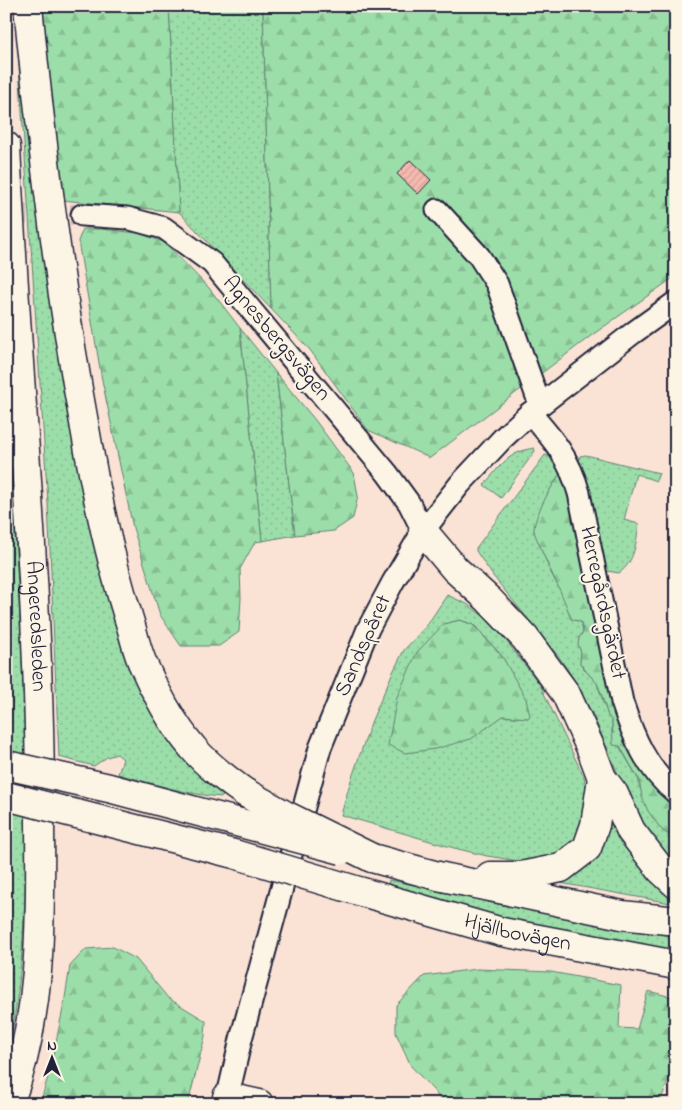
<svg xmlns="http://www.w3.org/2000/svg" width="682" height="1110" font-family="'Indie Flower',sans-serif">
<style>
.grass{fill:url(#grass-dots);stroke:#5f8072;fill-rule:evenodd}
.forest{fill:url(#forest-firs);stroke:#5f8072}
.building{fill:url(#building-hatch);stroke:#22223b}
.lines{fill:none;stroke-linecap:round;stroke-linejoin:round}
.minor-tunnel{stroke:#cfbcb6;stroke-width:21;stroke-dasharray:21 11;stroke-linecap:butt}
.minor-casing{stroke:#22223b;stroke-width:25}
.major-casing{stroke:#22223b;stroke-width:31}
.highway-casing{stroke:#22223b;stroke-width:31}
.minor{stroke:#fcf5e5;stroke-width:21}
.major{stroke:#fcf5e5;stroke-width:28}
.highway{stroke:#fcf5e5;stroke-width:28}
.major-bridge-casing{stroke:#22223b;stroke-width:31;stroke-linecap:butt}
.highway-bridge-casing{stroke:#22223b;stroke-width:31;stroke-linecap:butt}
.major-bridge{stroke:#fcf5e5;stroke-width:28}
.highway-bridge{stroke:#fcf5e5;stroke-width:28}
.labels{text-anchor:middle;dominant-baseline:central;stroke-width:4;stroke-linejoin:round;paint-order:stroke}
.street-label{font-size:22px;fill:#22223b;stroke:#fcf5e5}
</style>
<defs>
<pattern id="grass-dots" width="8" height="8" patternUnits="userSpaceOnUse" patternTransform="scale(1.25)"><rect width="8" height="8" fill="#9cdea9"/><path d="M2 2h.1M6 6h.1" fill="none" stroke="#86be92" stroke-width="1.8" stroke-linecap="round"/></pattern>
<pattern id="forest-firs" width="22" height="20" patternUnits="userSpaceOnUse" patternTransform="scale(1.25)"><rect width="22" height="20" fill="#9cdea9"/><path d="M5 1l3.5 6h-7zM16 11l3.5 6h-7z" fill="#86be92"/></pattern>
<pattern id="building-hatch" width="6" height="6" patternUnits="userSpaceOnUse" patternTransform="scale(1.25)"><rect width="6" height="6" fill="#f5bab0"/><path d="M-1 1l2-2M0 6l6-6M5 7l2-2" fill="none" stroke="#d2a098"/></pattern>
</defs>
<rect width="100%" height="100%" fill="#fae3d5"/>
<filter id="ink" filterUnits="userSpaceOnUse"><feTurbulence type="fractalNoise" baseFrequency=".02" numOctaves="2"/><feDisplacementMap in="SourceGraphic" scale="10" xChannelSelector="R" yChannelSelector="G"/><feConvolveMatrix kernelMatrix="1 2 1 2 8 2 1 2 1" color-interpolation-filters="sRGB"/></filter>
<g filter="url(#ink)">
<g class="grass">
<path d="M15,6L75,437L188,763C198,774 214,785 223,796L222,797C187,795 151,783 118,774L123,759L117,754L107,757L94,766L59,757L48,503Z"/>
<path d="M169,6H263L271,309L179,212Z"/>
<path d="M240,328L276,373L295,535L262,541Z"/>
<path d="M6,390C14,531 26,673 26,815C26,899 24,981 6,1063L8,666Z"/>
<path d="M534,448L535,451L501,498L484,485C500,466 508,452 534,448Z"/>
<path d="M545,455L552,457L561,472L548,493L536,521L534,531L551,573L564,597L571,619L581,622L583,632L579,638L581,652L580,663L586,671L597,683L608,716L612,721V734L639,780V786L661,829L676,841V867L647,836L624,788L594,717L573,678L559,657L493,576L476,551V548Z"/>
<path d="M586,455L659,473L656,481L636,474L624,520L639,524C636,542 635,562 619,573L607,571L604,566L587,479L579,460L580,456Z"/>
<path d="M447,595L467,604L483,616L505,639L540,685L584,777L588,796L580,836L561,855L531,863L487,856L454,848L341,815L350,783L372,720L392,674L404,650L427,625ZM460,620L474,625L502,656L513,678L528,718L503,716L444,624Z"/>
<path d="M609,814L676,897V904L560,883V881Z"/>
<path d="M389,880L592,921L676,936V952L529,924L388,886Z"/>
</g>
<g class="forest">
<path d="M38,6H169L179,212L52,199Z"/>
<path d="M263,6H676V276L592,335L430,458L368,430L310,350L271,309Z"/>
<path d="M83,229H101L138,233L164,242L209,288L240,328L262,541L255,542L240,569L241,598L239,632L219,646H181L160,615L133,528L102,380L78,241Z"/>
<path d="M276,373L315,420L354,473L358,496L353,518L334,531L295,535Z"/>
<path d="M561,472L569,493L614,709L625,740L645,774L676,806V841L661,829L648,811L642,797L639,780L620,746L613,745L612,721L608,716L601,693L597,683L586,671L580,663L581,652L578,645L579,638L583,632L581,622L571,619C563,594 551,573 541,549C539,543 535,536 534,531C533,517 553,484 561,472Z"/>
<path d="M460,620L473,625L502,656L526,699L530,716L528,718L503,716L471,739L435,749L405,753L388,745L397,697L417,652L444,624Z"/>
<path d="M113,947L136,959L168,998L206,1021L205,1036L188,1104H40L50,1070L64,1004L70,966L86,949Z"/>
<path d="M477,969L551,972L621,985L619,1028L637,1029L648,991L676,998V1062L659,1104H443L435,1092L411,1066L396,1033V1005L424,976Z"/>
</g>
<path class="building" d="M410,160L431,180L418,194L397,174Z"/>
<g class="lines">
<path class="minor-tunnel" d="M6,214L82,215"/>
<defs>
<g id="minor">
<path d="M437,210L479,256L497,284L540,405"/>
<path d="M82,215L127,218L164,228L212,263L387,473L409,503L423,531"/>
<path d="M530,413C554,440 569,458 579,493L622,702C633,736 647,770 676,793"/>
<path d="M226,1104L241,1039L320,748L368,629L393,582L423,531L460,484L503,438L530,413L633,333L676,302"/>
</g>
<g id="major">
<path d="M423,531L455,569L489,600L525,638L566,694L591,749L602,778L614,794L631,831L661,870L676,884"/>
<path d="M372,858L438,876L622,915L676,921"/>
<path d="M490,876H521L561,868L587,848L595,825L602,778"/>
<path id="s1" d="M362,892L502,932L676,965"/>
<path d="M227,1097L259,1104"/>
</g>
<g id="highway">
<path d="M28,6C42,149 60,293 86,434C97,499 111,563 131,626C134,637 137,650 142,662C154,690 173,725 193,748C207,765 226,779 244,792"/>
<path id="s2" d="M6,146C16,366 40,587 40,807C40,907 45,1009 9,1104"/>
</g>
</defs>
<use href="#minor" class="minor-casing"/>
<use href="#major" class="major-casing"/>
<use href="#highway" class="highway-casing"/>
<use href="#minor" class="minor"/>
<use href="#major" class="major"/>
<use href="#highway" class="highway"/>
<defs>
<g id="major-bridge">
<path d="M6,765L109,788L342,850"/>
<path d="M6,796L234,854L362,892"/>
</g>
<path id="highway-bridge" d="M244,792L285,815L372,858"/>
</defs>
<use href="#major-bridge" class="major-bridge-casing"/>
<use href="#highway-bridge" class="highway-bridge-casing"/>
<use href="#major-bridge" class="major-bridge"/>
<use href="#highway-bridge" class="highway-bridge"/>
</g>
</g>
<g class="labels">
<g class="street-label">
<text transform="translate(276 339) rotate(50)">Agnesbergsvägen</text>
<text transform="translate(602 603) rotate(78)">Herregårdsgärdet</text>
<text stroke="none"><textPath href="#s2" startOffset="481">Angeredsleden</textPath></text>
<text transform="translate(364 646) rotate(-66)">Sandspåret</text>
<text stroke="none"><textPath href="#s1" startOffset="161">Hjällbovägen</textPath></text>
</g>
</g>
<rect width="682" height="1110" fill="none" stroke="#fcf5e5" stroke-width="25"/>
<rect x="12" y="12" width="657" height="1085" fill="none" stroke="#22223b" stroke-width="2" filter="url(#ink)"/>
<g transform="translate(52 1058)" stroke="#fcf5e5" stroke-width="4" paint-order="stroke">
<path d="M0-4L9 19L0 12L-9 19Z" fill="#22223b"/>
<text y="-8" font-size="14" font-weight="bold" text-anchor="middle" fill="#22223b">N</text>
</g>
</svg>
